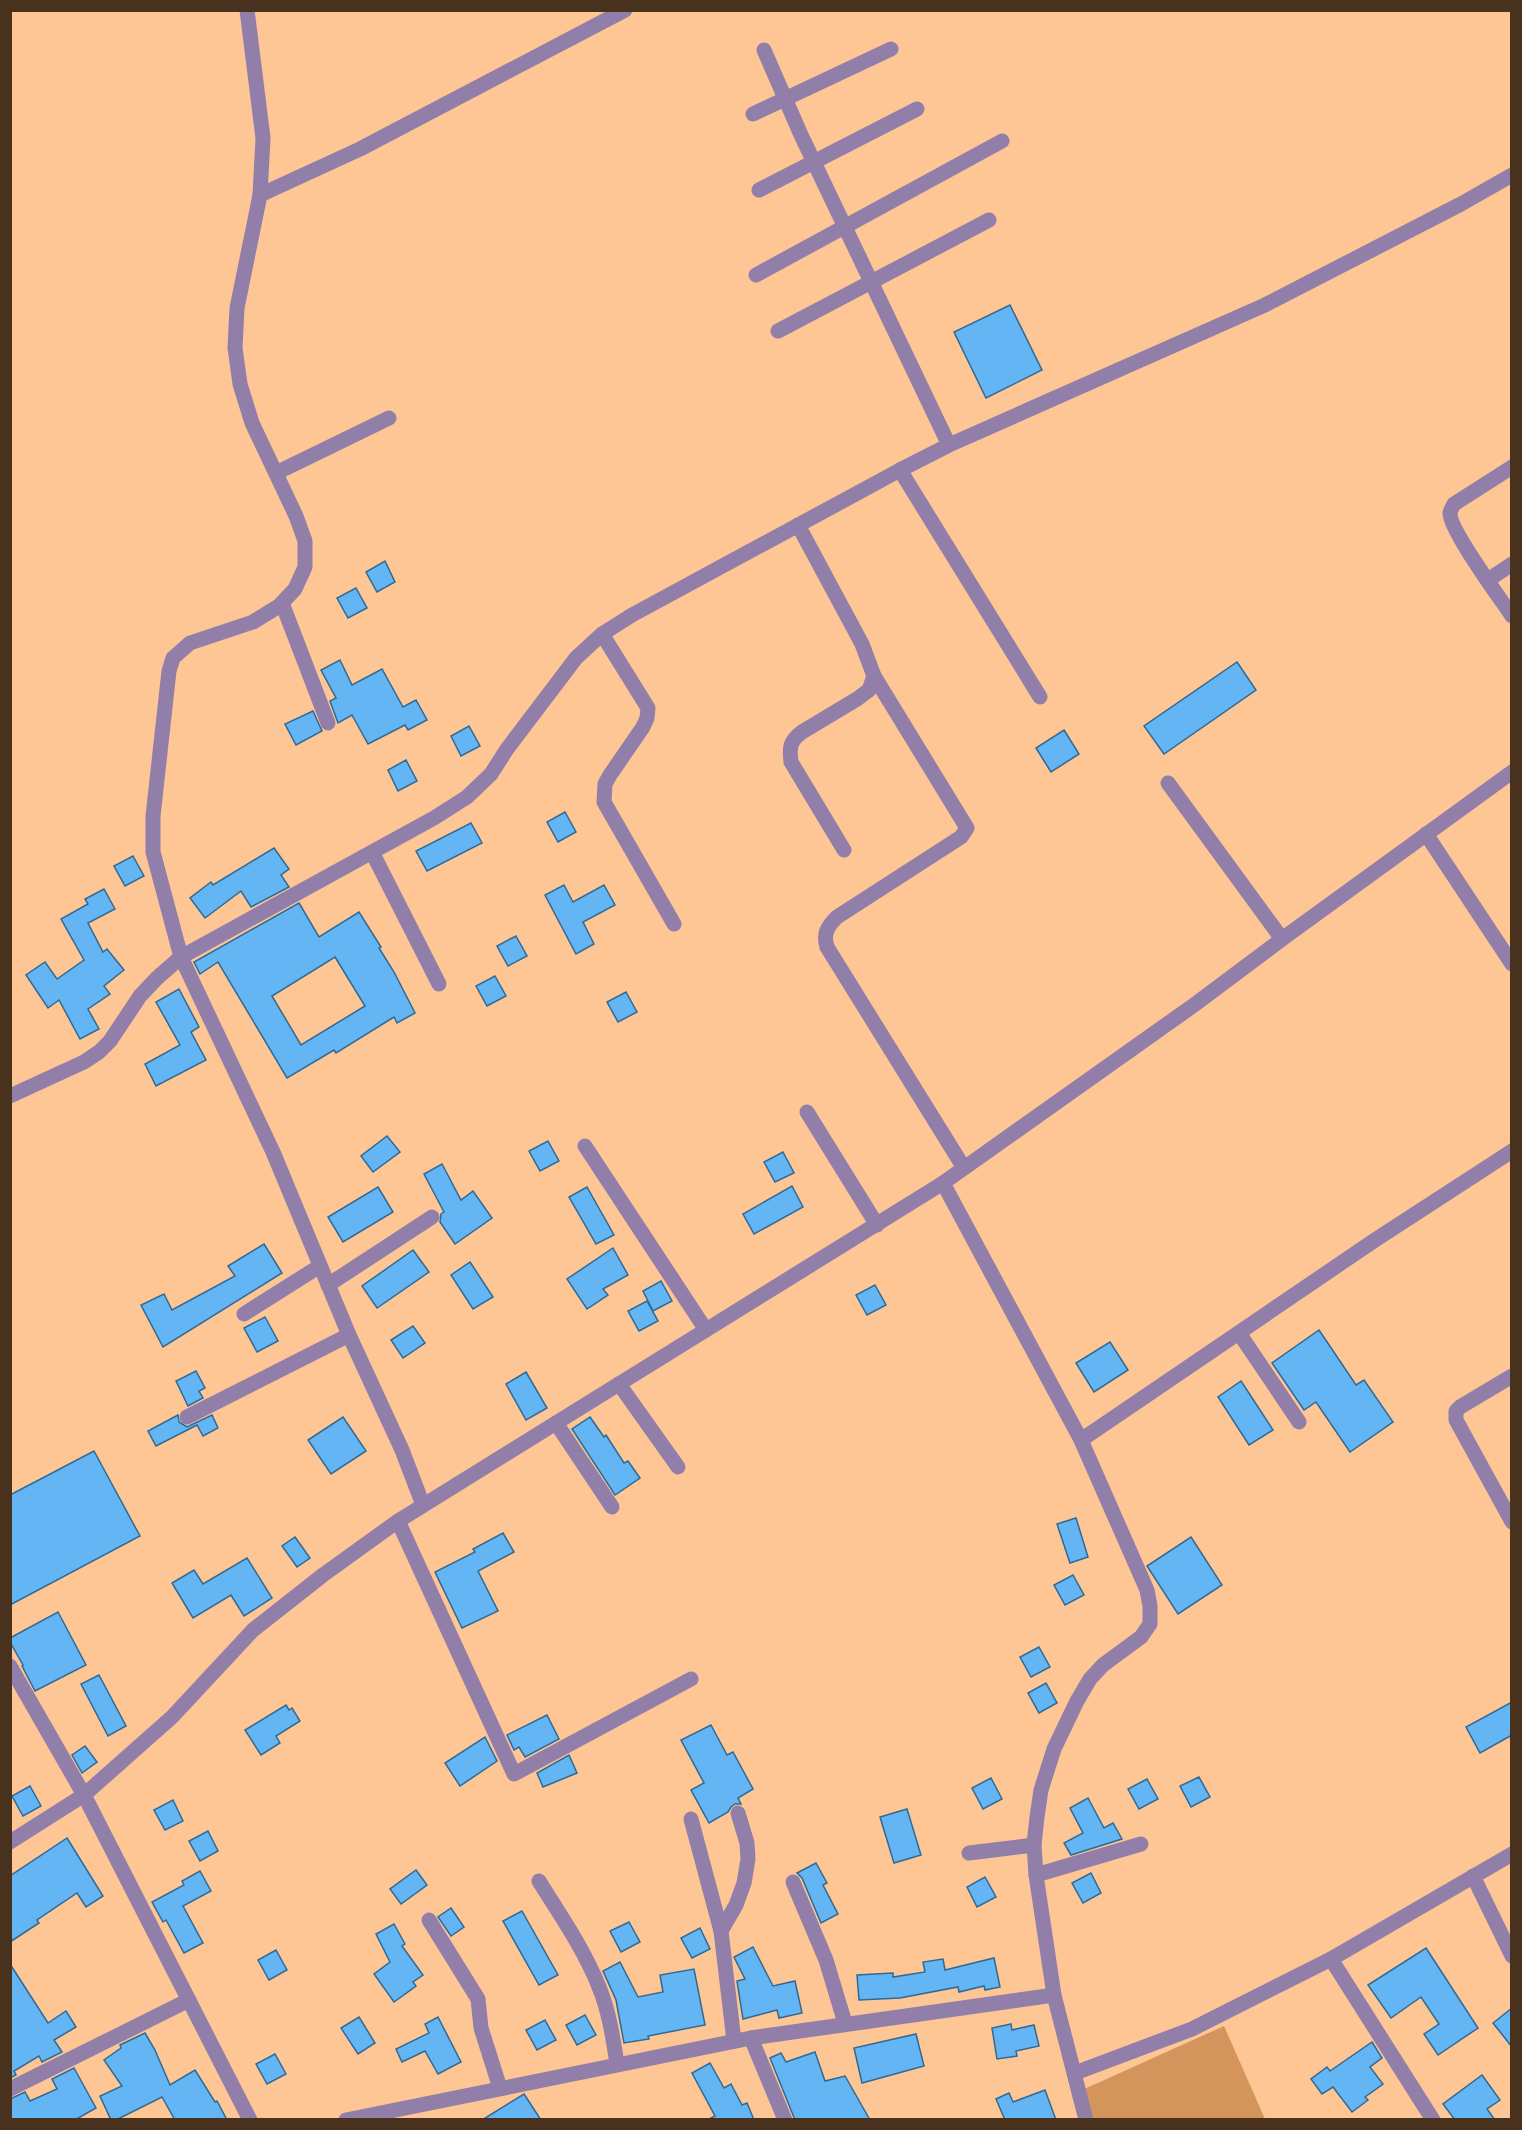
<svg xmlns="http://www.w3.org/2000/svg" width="1522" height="2130" font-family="Rubik,sans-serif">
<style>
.green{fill:#d3955b}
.building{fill:#64b5f3;stroke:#306994;stroke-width:1.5;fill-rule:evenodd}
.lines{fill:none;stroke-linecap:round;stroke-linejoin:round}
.minor{stroke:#917faa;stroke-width:15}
</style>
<rect width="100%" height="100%" fill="#fdc694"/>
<path class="green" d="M1224,2026L1265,2119H1091L1080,2091Z"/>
<g class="building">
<path d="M1010,305L1042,370L986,398L954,332Z"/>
<path d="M385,561L395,582L377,592L366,572Z"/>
<path d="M356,588L367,608L348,618L337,598Z"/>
<path d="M340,660L352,685L382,669L403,707L416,700L427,720L408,730L405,725L368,744L352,715L338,723L330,701L336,698L321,670Z"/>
<path d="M1237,662L1256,690L1164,754L1144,726Z"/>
<path d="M313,711L322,731L296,745L285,724Z"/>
<path d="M469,726L480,746L461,756L451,736Z"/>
<path d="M1064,730L1079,754L1051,772L1036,748Z"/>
<path d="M406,760L417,781L398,791L388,770Z"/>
<path d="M565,812L576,832L558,842L547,822Z"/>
<path d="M471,823L482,843L427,871L416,851Z"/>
<path d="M274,848L289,869L281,875L289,887L251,907L241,891L205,918L190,898L211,882L213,885Z"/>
<path d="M133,856L144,876L125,886L114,866Z"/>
<path d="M564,885L573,902L604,885L615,905L583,922L594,944L576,954L545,895Z"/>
<path d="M104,889L115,909L88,923L103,952L107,949L124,970L104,986L110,994L88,1009L99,1029L80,1039L59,1000L48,1008L26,975L45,962L57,979L84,960L61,919L88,904L85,899Z"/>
<path d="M299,903L319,937L359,912L381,947L379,948L394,972L415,1013L397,1023L394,1017L336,1053L334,1050L287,1078L218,962L200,974L194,962ZM335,957L365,1006L301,1045L272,996Z"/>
<path d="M516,936L527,956L508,966L497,946Z"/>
<path d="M495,976L506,996L487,1006L476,986Z"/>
<path d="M179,989L199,1027L191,1032L206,1060L156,1086L145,1064L180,1045L156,1002Z"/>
<path d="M626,992L637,1012L618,1022L607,1002Z"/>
<path d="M387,1136L400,1152L373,1172L361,1156Z"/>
<path d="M548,1141L559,1161L540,1171L529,1151Z"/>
<path d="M783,1152L794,1173L775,1182L764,1162Z"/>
<path d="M442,1164L461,1200L473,1191L492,1218L455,1244L440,1222L441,1214L444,1212L424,1174Z"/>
<path d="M792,1186L803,1207L754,1234L743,1214Z"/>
<path d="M378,1187L393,1212L343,1242L328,1217Z"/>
<path d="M587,1187L614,1235L596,1244L569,1197Z"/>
<path d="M264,1244L282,1273L163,1347L141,1305L164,1294L172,1310L235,1276L228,1266Z"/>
<path d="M613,1248L628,1275L603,1289L608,1295L587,1309L567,1279Z"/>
<path d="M413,1250L429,1272L377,1308L362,1286Z"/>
<path d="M470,1262L493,1297L473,1309L451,1275Z"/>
<path d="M661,1281L672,1301L653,1311L643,1291Z"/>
<path d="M875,1285L886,1305L867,1315L856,1295Z"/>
<path d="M647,1301L658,1321L639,1331L628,1311Z"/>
<path d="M265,1317L278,1341L257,1352L244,1328Z"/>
<path d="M413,1326L425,1343L403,1358L391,1340Z"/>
<path d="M1319,1330L1356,1385L1364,1380L1393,1422L1350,1452L1316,1402L1304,1410L1272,1363Z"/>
<path d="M1110,1342L1128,1370L1094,1392L1076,1363Z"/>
<path d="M196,1371L205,1388L199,1391L203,1398L188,1406L176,1381Z"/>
<path d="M526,1372L547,1408L526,1420L506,1384Z"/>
<path d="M1241,1381L1273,1430L1249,1445L1218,1397Z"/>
<path d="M178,1415L179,1422L187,1427L212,1415L218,1428L203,1436L197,1425L156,1446L148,1431Z"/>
<path d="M343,1417L366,1451L331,1474L308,1440Z"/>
<path d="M590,1417L604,1437L606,1435L624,1463L628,1461L640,1478L615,1495L572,1429Z"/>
<path d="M94,1451L140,1536L10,1605V1495Z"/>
<path d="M1076,1518L1088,1557L1070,1563L1057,1524Z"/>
<path d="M503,1533L514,1552L478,1571L498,1611L462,1628L435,1572L475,1552L473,1549Z"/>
<path d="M295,1537L310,1558L297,1567L282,1546Z"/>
<path d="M1191,1537L1222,1585L1178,1614L1147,1566Z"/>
<path d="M247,1558L272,1598L244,1616L231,1595L193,1618L172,1583L194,1570L203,1584Z"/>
<path d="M1073,1575L1084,1595L1065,1605L1054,1585Z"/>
<path d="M58,1612L86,1665L35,1691L22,1666L23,1665L10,1642V1638Z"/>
<path d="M1039,1647L1050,1667L1031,1677L1020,1657Z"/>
<path d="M99,1675L126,1726L108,1736L81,1684Z"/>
<path d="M1046,1683L1057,1703L1039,1713L1028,1693Z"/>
<path d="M1512,1702V1735L1480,1753L1466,1727Z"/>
<path d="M286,1705L289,1710L292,1708L300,1721L276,1736L280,1743L261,1755L245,1730Z"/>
<path d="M547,1715L559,1739L525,1757L519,1747L514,1750L507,1735Z"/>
<path d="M711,1725L727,1755L733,1752L753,1789L738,1798L741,1804H735L731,1807L728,1812L709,1823L691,1790L704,1783L681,1740Z"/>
<path d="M485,1737L497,1761L460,1786L445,1763Z"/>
<path d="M85,1746L97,1762L82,1773L72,1755Z"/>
<path d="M569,1755L577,1773L543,1787L537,1773Z"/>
<path d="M1199,1777L1210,1797L1191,1807L1180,1786Z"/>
<path d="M991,1778L1002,1799L983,1809L972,1788Z"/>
<path d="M1147,1779L1158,1799L1139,1809L1128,1789Z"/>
<path d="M30,1786L41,1806L23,1816L12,1796Z"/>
<path d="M1088,1798L1104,1828L1113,1823L1122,1839L1071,1855L1064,1843L1083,1833L1070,1808Z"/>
<path d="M173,1800L183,1821L165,1830L154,1810Z"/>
<path d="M907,1809L921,1855L894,1863L880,1817Z"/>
<path d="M208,1831L218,1851L200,1861L189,1841Z"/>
<path d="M67,1838L103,1896L86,1907L77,1893L37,1920L39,1923L10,1942V1876Z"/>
<path d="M816,1863L827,1883L823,1885L838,1914L821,1923L802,1878L797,1873Z"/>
<path d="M416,1870L427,1885L401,1904L390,1889Z"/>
<path d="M200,1871L211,1891L183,1906L203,1943L184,1953L166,1920L163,1922L152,1902L184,1885L182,1881Z"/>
<path d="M1091,1873L1101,1893L1083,1903L1072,1883Z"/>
<path d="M985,1877L996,1897L977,1907L967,1887Z"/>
<path d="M451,1908L464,1927L451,1936L438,1917Z"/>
<path d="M522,1911L558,1975L539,1985L503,1921Z"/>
<path d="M629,1922L640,1942L621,1952L610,1931Z"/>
<path d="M394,1924L405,1944L402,1946L423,1975L413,1982L416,1986L394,2002L374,1974L390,1962L376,1934Z"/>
<path d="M700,1928L710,1949L692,1958L681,1938Z"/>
<path d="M753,1947L773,1986L795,1981L802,2013L779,2018L777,2010L743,2019L737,1981L745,1979L734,1957Z"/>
<path d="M1426,1948L1478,2028L1438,2055L1424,2034L1439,2024L1421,1997L1391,2018L1368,1985Z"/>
<path d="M276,1950L287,1970L269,1980L258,1960Z"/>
<path d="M994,1958L1000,1987L985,1990L984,1986L959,1992L958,1987L900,1998L859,2000L857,1975L893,1973V1977L925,1972L923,1962L943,1959L945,1970Z"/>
<path d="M620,1962L638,1997L663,1992L660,1975L694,1969L705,2025L648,2036L649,2039L624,2043L616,2000L603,1971Z"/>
<path d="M10,1964L48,2023L66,2011L76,2027L54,2040L62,2052L42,2062L39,2056L14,2071L16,2075L10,2078Z"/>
<path d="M1512,2008V2047L1493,2023Z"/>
<path d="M585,2015L596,2035L577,2045L566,2025Z"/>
<path d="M359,2017L375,2043L358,2054L341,2028Z"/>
<path d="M438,2017L461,2062L438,2074L425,2051L402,2062L396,2049L429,2033L425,2024Z"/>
<path d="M545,2020L556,2040L537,2050L526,2030Z"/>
<path d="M1011,2024L1012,2030L1034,2025L1039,2046L1016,2051L1017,2056L997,2059L992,2028Z"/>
<path d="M145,2033L155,2050L170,2085L195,2070L215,2102L217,2101L227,2120H175L162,2097L116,2120H111L100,2096L122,2086L104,2060L121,2048L120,2045Z"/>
<path d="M916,2034L924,2066L862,2083L854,2048Z"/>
<path d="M1372,2042L1382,2058L1370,2067L1383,2084L1365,2097L1368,2100L1352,2112L1333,2087L1322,2094L1311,2079L1327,2067L1330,2071Z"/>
<path d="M815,2052L825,2081L845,2076L870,2120H795L770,2058L781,2053L786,2062Z"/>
<path d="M275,2054L286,2074L267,2084L256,2064Z"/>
<path d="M710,2063L724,2088L731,2084L742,2105L747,2103L754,2120H707L715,2116L692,2073Z"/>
<path d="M74,2068L96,2108L75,2120H10V2099L25,2092L30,2101L57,2089L52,2079Z"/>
<path d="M1482,2075L1500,2100L1487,2109L1495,2120H1455L1443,2104Z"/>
<path d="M1045,2090L1056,2120H1005L996,2099L1009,2093L1013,2102Z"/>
<path d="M524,2094L541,2120H482Z"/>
</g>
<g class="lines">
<g class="minor">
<path d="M247,10L263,138L260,195L237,308L235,348L240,384L252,423L296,516L305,541V567L295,589L279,606L253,622L190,643L173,658L169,671L153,816V852L181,957L273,1152L349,1335L402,1450L423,1505"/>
<path d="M764,50L801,135L949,445"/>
<path d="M753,114L891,49"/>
<path d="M759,190L917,109"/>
<path d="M260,195L360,149L625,10"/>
<path d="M756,275L1002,141"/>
<path d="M778,331L989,220"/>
<path d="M1512,467L1454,504C1453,506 1450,511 1450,513C1449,529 1500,598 1512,616"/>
<path d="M900,470L1040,697"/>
<path d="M276,473L389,418"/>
<path d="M798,525L862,644L874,676L869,690L857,699L802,732C790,741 789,747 791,762L844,850"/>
<path d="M1488,580L1512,564"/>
<path d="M282,603L328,723"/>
<path d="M602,634L648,708L647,718L643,727L610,775L605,784L604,802L674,924"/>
<path d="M874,676L967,828L961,837L837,917C827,927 823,934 827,947L964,1168"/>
<path d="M1168,783L1282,939"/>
<path d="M1426,834L1512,964"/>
<path d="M372,852L439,984"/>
<path d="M10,1096L84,1062L99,1052L110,1041L140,996L157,978L181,957L434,818L467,797L491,774L507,749L576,658L602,634L632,615L900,470L949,445L1265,305L1461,204L1512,175"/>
<path d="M807,1112L877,1225"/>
<path d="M585,1146L706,1330"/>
<path d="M943,1183L1081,1440"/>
<path d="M328,1285L432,1217"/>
<path d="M244,1314L320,1266"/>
<path d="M1239,1333L1299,1422"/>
<path d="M1512,1376L1460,1407L1456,1411V1420L1512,1522"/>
<path d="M619,1384L678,1467"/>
<path d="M187,1417L349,1335"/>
<path d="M556,1423L612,1507"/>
<path d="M398,1521L514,1774L691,1679"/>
<path d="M10,1666L84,1795L250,2120"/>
<path d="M691,1819L721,1931"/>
<path d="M10,1842L84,1795L172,1717L253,1630L323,1575L398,1521L943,1183L1194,1005L1282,939L1512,772"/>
<path d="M969,1853L1034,1845"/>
<path d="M1036,1875L1141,1844"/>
<path d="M1473,1876L1512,1956"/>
<path d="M539,1881C560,1915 584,1949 599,1987C609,2011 613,2038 617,2064"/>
<path d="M793,1882L826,1960L845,2023"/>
<path d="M429,1920L478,1999L481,2028L500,2088"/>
<path d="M1331,1959L1433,2120"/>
<path d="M751,2038L785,2120"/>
<path d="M734,2041L721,1931L736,1905L744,1883L748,1859L747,1843L738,1813"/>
<path d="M1075,2073L1192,2029L1331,1959L1512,1854"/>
<path d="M10,2089L189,2000"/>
<path d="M346,2120L751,2038L1054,1995"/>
<path d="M1086,2120L1054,1995L1036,1875L1034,1845L1037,1817L1041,1790L1054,1749L1077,1701L1090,1679L1103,1665L1141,1637L1150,1624V1606L1147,1590L1081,1440L1375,1240L1512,1151"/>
</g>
</g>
<rect width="1522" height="2130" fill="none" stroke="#48321e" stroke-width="24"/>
</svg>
